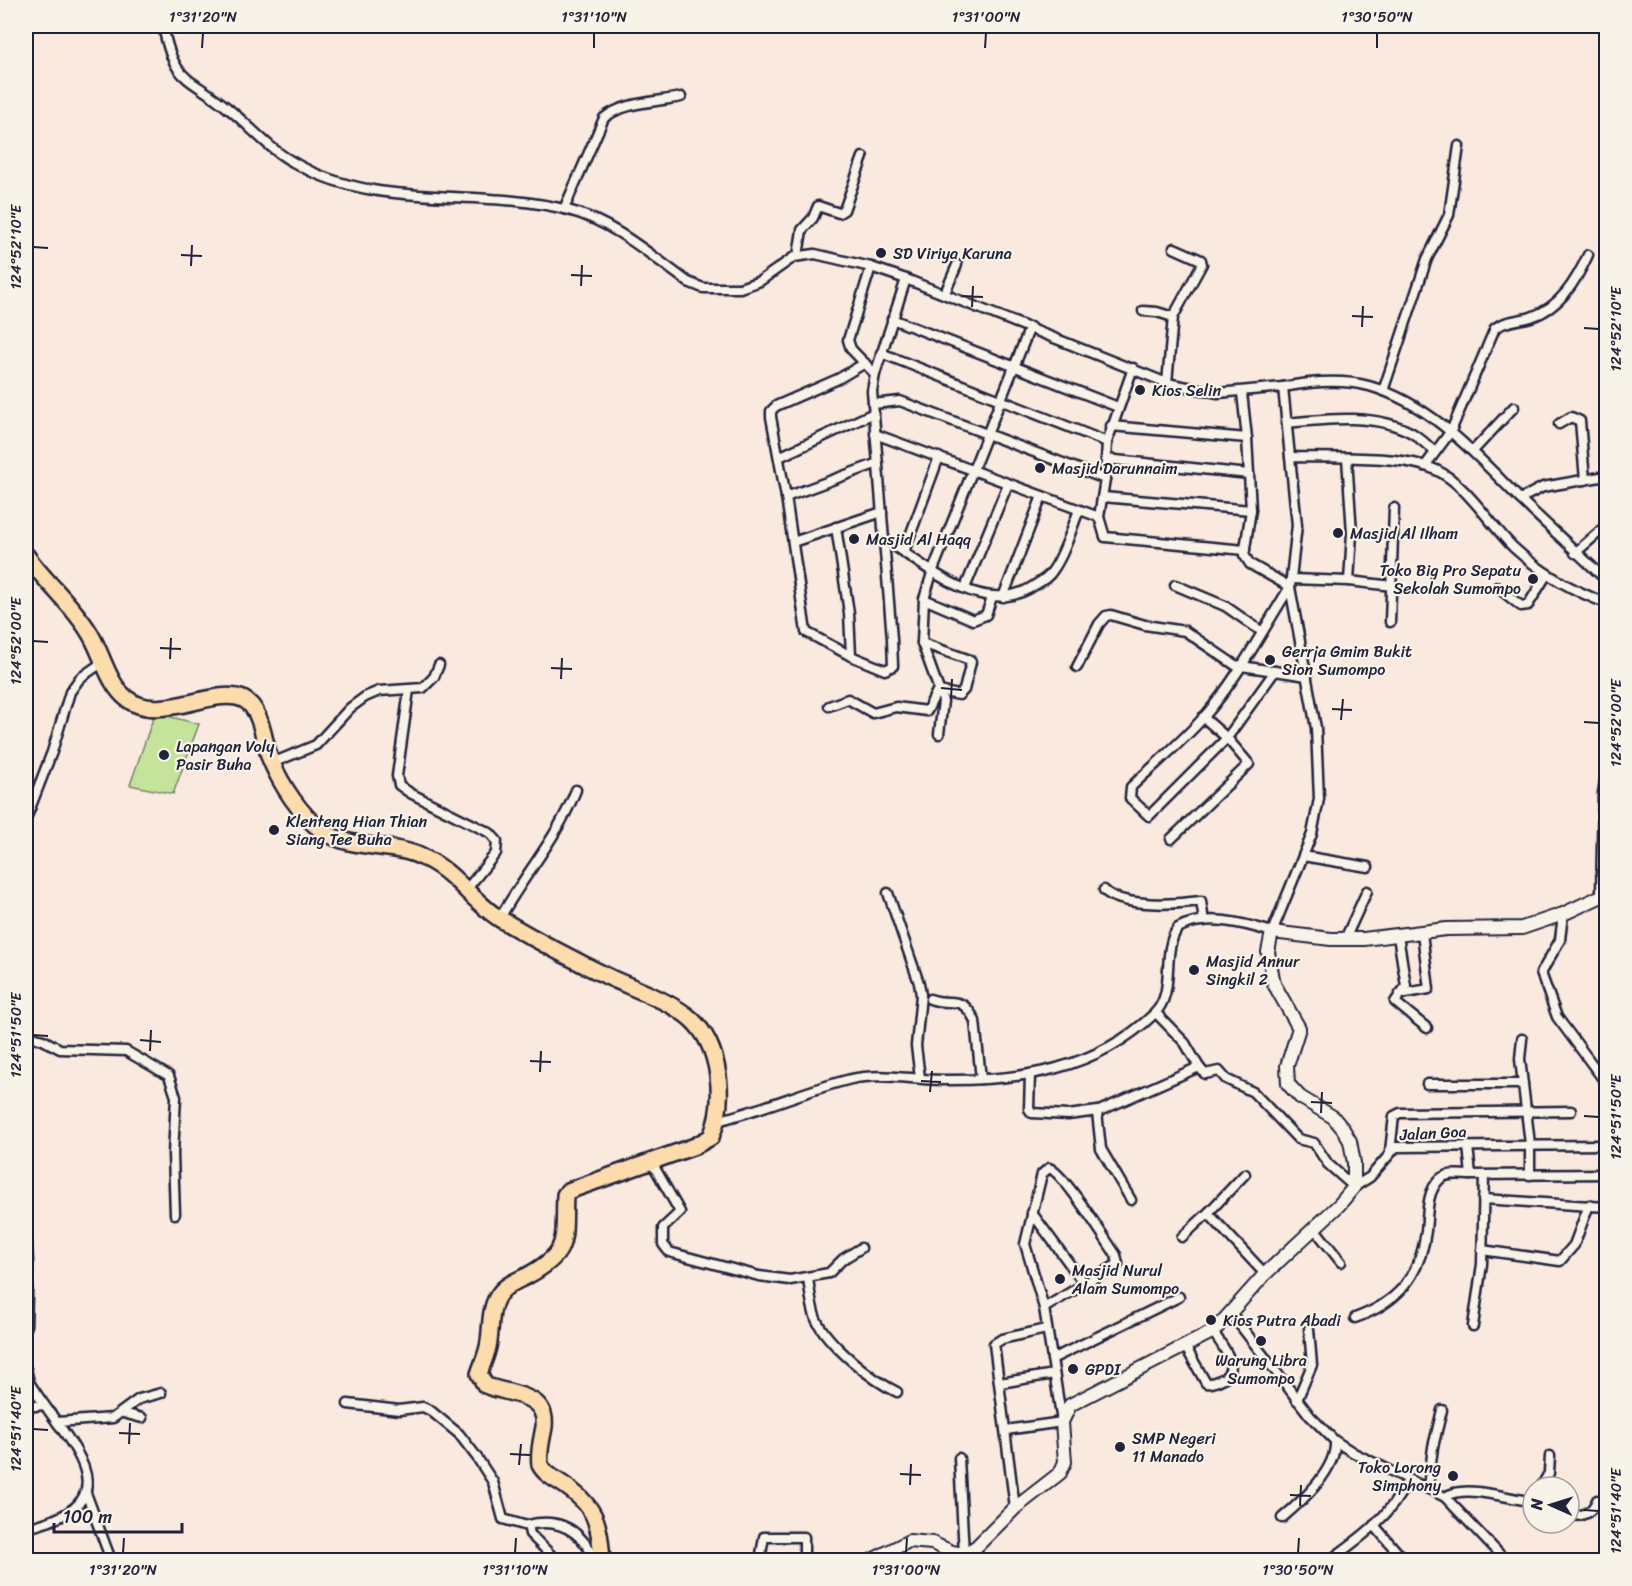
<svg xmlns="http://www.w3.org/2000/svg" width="1632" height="1586" font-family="Sriracha,sans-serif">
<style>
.green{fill:#c5e39b;stroke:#74826b;stroke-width:1.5}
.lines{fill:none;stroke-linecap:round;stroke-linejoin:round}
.street-casing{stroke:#22223b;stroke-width:13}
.secondary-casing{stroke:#22223b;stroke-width:16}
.highway-casing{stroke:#22223b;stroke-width:20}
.street{stroke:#f7f3e8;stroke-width:8}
.secondary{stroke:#f7f3e8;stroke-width:12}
.highway{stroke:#fcdcac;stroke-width:15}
.ticks{fill:none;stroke:#22223b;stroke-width:2}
.poi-dot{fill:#22223b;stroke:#f7f3e8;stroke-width:2}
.labels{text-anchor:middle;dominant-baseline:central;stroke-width:4.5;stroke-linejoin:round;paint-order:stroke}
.poi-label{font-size:16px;fill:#22223b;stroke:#f7f3e8;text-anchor:start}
.street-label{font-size:16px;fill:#22223b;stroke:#f7f3e8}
.neatline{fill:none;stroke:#22223b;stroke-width:2}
.ticks-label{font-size:15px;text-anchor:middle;fill:#22223b}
</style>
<rect width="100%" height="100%" fill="#f9e9df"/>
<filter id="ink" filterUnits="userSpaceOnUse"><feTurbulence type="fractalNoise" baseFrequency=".0167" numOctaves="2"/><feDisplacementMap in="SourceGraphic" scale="12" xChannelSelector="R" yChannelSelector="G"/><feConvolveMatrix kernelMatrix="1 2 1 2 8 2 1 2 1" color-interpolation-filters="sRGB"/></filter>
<g filter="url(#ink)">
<path class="green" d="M155,713L199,724L173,794L130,785Z"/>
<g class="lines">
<defs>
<g id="street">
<path d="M163,26C175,86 189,75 230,110C251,127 269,149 293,162C377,212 476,186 568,210C612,221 652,256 688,282L703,288H740L760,281L794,257L815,254L871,267L906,279L1167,383L1218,393L1283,387L1290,457"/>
<path d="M564,209L604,118C623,102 657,102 681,97"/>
<path d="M798,256L802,230L813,218L818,206L839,213L844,210L863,157"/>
<path d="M871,267L848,340L851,349L875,374"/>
<path d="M945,293L957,265"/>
<path d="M1143,311L1157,312L1173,317L1167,383"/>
<path d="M1173,317L1202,264L1201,260L1174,248"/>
<path d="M892,319L1118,407"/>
<path d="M881,353L1107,442"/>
<path d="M865,363L838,379L776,406L771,411V417L786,497L806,632L851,656L885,670L893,666L892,639L872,391L875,374L906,279"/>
<path d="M1283,387C1309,382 1343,379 1369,386C1432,404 1476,455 1520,499C1549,527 1578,553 1606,580"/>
<path d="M1383,391L1427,259L1449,215L1459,146"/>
<path d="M1242,393L1247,438"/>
<path d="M873,404L900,401L1105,479"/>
<path d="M1287,423C1326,419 1376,413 1412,433C1420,438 1427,445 1434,451"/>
<path d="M1559,424L1571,417L1580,421L1585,480"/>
<path d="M1111,426L1247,438L1251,510L1244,555L1250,564L1290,587C1262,631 1238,678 1204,717C1182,742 1155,764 1131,787L1130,798L1149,816L1227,738L1275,671"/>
<path d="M875,434L1099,517L1105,479L1107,442L1133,368"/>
<path d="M1473,451L1514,407"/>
<path d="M779,457L874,413"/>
<path d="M1106,459L1249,474"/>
<path d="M1425,466L1451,431L1495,328C1506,320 1518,321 1531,317C1560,308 1576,281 1588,255"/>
<path d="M786,497L878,463"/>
<path d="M1103,497L1251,510"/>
<path d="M1520,499L1543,487L1606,476"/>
<path d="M1099,517L1105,537L1245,550"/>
<path d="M836,527L849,613L851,656"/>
<path d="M885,540C927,566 985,620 1035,585C1042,581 1049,577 1053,570C1065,553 1071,530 1079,510"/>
<path d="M793,542L882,512"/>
<path d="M904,552L939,457"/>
<path d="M1575,553L1606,526"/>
<path d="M1291,579L1349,581L1352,533L1347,458"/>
<path d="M1349,581L1393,586"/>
<path d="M1175,585L1225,606L1261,631"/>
<path d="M1497,587L1521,606L1528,605L1547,574"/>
<path d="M965,588L1008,484"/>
<path d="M1003,597L1042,496"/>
<path d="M924,599L973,620L986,615L992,597"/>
<path d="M1390,622L1394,508"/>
<path d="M922,643L970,660L971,662L964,690L959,695L939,691"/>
<path d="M1077,667L1099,624L1106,616L1111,615L1145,625L1185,631L1235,665L1307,676"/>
<path d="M409,690L397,776L399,785L410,793L490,833L497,841L496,853L466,890"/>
<path d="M829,706L848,699L873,713L896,707L927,711L938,689"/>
<path d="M939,734L943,701L922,643L924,599L933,570L1030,327"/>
<path d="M272,763L316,745L350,708L365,697L379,691L423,688L434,677L439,665"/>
<path d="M26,819L52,752L70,692L80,678L103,662"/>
<path d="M1171,839L1249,764L1227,738L1203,717"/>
<path d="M1303,856L1368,867"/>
<path d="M1104,890C1121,908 1178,904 1201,901L1204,921"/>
<path d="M888,893L919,983L921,995L916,1046L920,1078"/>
<path d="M1601,896L1603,793L1606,774"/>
<path d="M1563,914L1560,940L1541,973L1557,1017L1606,1083"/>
<path d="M500,918C524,875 558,837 576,790"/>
<path d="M1398,936L1406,986L1395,1002L1427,1028"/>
<path d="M1345,939L1367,891"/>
<path d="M1400,994L1429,989L1422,933"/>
<path d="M930,999C951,1007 962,993 975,1021L981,1079"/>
<path d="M26,1035L43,1040L60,1049L126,1051L169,1076L176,1097L173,1154L175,1214"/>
<path d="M1522,1039L1520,1059L1530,1144V1175"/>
<path d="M1199,1067L1205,1074L1219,1071L1226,1079L1253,1092L1298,1139L1314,1143L1328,1164L1354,1187L1370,1177L1396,1147L1606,1145"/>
<path d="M1030,1074L1029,1109L1032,1113L1068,1115L1098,1111"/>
<path d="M1427,1084H1523"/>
<path d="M716,1121C763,1110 806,1090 851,1079C881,1072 912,1080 942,1080C1020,1081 1096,1070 1154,1014C1177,992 1160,952 1178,928C1206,913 1243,923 1272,932L1312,834L1319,799L1316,728L1290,587L1297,525L1290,457C1329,458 1401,454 1436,470C1465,483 1490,524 1513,547C1541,573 1571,590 1606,603"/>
<path d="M1390,1151L1394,1116L1400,1113L1571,1111"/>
<path d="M651,1161L680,1212L663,1228V1244L669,1252L759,1276L790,1280L829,1273L843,1259L861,1248"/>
<path d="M1245,1174L1208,1213L1265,1274"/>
<path d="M1471,1175L1606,1174"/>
<path d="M1483,1199L1606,1207"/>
<path d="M1131,1200L1101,1149L1097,1112L1199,1067L1185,1043L1156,1013"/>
<path d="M1032,1213L1085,1285"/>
<path d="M1314,1228L1341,1262"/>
<path d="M26,1230L28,1262L26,1328"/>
<path d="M1182,1237L1208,1213"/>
<path d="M1482,1250L1560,1261L1574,1245L1589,1205"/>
<path d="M808,1278C810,1291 811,1307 816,1319C828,1345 872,1380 897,1392"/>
<path d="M1230,1312L1310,1416L1335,1441L1354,1453L1445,1497L1505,1560"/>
<path d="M1355,1318C1397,1303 1420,1277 1426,1231C1428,1214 1426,1192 1440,1179C1448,1172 1462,1175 1471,1175L1468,1146"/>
<path d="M1473,1326L1482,1264L1484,1175"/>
<path d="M1185,1346L1206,1383C1212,1384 1218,1381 1224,1378C1241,1367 1221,1344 1213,1332"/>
<path d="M1052,1359L1179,1297"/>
<path d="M26,1369L29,1382C64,1440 141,1502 26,1528"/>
<path d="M1000,1383L1054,1374"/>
<path d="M1297,1400L1312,1365L1309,1329"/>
<path d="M348,1404L399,1410L423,1407L431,1411L459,1434L476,1456L493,1482L503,1519L527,1526"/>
<path d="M26,1407L44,1405"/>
<path d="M123,1413L142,1418"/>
<path d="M57,1422L113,1418L139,1399L161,1393"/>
<path d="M1006,1430L1062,1422L1044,1308L1025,1244L1042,1174L1049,1168C1063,1172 1105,1239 1116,1255L1118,1264L1044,1308"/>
<path d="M959,1458L964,1554"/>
<path d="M1428,1487L1433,1447L1442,1410"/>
<path d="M1541,1487L1549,1473L1550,1456"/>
<path d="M86,1493L111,1560"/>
<path d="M1445,1497C1465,1484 1505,1498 1530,1501L1533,1497"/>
<path d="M1015,1508L994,1344L1002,1339L1046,1329"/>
<path d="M1569,1515C1581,1518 1593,1512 1597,1500"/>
<path d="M1282,1518C1302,1501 1337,1470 1335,1441"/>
<path d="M1374,1525L1404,1560"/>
<path d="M556,1560L530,1534L528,1525C561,1517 582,1532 595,1560"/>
<path d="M760,1560L764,1537H804V1560"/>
<path d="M1330,1560C1362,1537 1391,1516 1408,1480"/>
</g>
<path id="secondary" d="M872,1560L909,1541L932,1543L952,1552L964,1554L976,1547L1015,1508L1060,1473L1065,1462L1062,1422L1070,1405L1214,1331L1265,1274L1339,1205L1354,1187V1163L1350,1141L1343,1129L1333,1117L1300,1097L1288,1084L1287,1066L1299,1028L1274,984L1268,952L1272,932L1331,939H1364L1446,929L1522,928L1563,914L1606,894"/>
<path id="highway" d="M26,555C45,582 72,604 89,632C102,652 107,682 126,698C158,725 214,686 243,699C263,709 263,743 271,761C282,786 300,814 321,830C352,851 390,842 422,857C454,870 471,901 500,919C536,940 573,960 611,978C635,989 672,1002 691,1019C721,1046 726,1101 711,1137L695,1146L568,1191L565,1195C563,1241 571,1252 527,1276C518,1280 506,1285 500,1293C488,1308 492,1330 488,1347C486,1356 482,1365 479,1374L485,1385C507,1395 548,1392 544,1427C542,1439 538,1452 540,1465C544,1473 553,1478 561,1483C596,1506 599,1521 602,1560"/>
</defs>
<use href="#street" class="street-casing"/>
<use href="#secondary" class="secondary-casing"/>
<use href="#highway" class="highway-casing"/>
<use href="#street" class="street"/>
<use href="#secondary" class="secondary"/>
<use href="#highway" class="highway"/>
</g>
</g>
<path class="ticks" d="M202,48L203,33M594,48V33M985,48L986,33M1377,48V33M33,247L48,248M181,255L202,256M191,266L192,245M571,275L592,276M581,286L582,265M962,296L983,297M972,307L973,286M1352,316L1373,317M1362,327L1363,306M1584,328L1599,329M33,641L48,642M160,648L181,649M170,659L171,638M551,668L572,669M561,679L562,658M941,688L962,690M951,699L952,679M1332,709L1352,710M1341,720L1343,699M1584,722L1599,723M33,1035L48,1036M140,1040L161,1042M150,1051L151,1030M530,1061L551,1062M540,1072L541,1051M921,1081L941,1082M930,1092L932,1071M1311,1102L1332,1103M1321,1113L1322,1092M1584,1116L1599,1117M33,1429L48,1430M119,1433L140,1434M129,1444L130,1423M510,1454L530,1455M519,1465L521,1444M900,1474L921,1475M910,1485L911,1464M1290,1495L1311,1496M1300,1506L1301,1485M1584,1510L1599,1511M123,1553L124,1538M515,1553L516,1538M906,1553L907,1538M1298,1553L1299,1538"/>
<g class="poi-dot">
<circle cx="881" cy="253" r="6"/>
<circle cx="1140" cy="390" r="6"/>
<circle cx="1040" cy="468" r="6"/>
<circle cx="1338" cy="533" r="6"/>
<circle cx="854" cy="539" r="6"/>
<circle cx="1533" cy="579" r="6"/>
<circle cx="1270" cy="660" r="6"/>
<circle cx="164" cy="755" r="6"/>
<circle cx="274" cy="830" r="6"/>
<circle cx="1194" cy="970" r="6"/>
<circle cx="1060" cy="1279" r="6"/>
<circle cx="1211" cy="1320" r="6"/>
<circle cx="1261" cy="1341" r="6"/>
<circle cx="1073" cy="1369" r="6"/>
<circle cx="1120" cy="1447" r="6"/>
<circle cx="1453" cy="1476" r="6"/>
</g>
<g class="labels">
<g class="poi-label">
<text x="893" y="253">SD Viriya Karuna</text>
<text x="1152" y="390">Kios Selin</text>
<text x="1052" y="468">Masjid Darunnaim</text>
<text x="1350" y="533">Masjid Al Ilham</text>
<text x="866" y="539">Masjid Al Haqq</text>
<text x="1521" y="570" text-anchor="end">Toko Big Pro Sepatu<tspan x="1521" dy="18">Sekolah Sumompo</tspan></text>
<text x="1282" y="651">Gerrja Gmim Bukit<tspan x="1282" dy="18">Sion Sumompo</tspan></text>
<text x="176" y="746">Lapangan Voly<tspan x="176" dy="18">Pasir Buha</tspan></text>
<text x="286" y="821">Klenteng Hian Thian<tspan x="286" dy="18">Siang Tee Buha</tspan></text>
<text x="1206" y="961">Masjid Annur<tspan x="1206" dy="18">Singkil 2</tspan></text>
<text x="1072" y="1270">Masjid Nurul<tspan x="1072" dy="18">Alam Sumompo</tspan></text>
<text x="1223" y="1320">Kios Putra Abadi</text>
<text x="1261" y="1360" text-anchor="middle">Warung Libra<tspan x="1261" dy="18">Sumompo</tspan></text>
<text x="1085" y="1369">GPDI</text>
<text x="1132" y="1438">SMP Negeri<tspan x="1132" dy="18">11 Manado</tspan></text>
<text x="1441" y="1467" text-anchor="end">Toko Lorong<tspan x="1441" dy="18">Simphony</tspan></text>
</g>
<g class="street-label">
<text transform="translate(1433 1133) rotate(-3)">Jalan Goa</text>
</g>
</g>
<rect width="1632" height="1586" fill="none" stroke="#f7f3e8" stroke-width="66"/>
<g transform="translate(1551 1505) rotate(273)"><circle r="28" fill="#f7f3e8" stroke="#a29fa3" stroke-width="1.5"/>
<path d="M0-4.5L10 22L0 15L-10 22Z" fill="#22223b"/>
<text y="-9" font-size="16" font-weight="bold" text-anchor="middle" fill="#22223b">N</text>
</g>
<path d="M54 1523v9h128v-9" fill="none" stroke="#22223b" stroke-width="3"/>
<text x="63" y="1523" font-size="18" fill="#22223b" stroke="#f7f3e8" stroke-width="4.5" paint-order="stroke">100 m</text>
<rect x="33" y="33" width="1566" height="1520" class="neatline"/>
<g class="ticks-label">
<text x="203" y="22">1°31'20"N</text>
<text x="594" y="22">1°31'10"N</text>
<text x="986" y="22">1°31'00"N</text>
<text x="1377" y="22">1°30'50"N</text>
<text transform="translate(16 247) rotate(-90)" y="5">124°52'10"E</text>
<text transform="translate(1616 329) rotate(-90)" y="5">124°52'10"E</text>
<text transform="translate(16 641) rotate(-90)" y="5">124°52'00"E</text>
<text transform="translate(1616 723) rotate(-90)" y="5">124°52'00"E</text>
<text transform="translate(16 1035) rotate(-90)" y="5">124°51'50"E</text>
<text transform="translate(1616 1117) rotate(-90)" y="5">124°51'50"E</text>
<text transform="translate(16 1429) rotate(-90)" y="5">124°51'40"E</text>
<text transform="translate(1616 1511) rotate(-90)" y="5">124°51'40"E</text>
<text x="123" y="1575">1°31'20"N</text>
<text x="515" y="1575">1°31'10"N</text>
<text x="906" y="1575">1°31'00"N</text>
<text x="1298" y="1575">1°30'50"N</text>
</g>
</svg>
